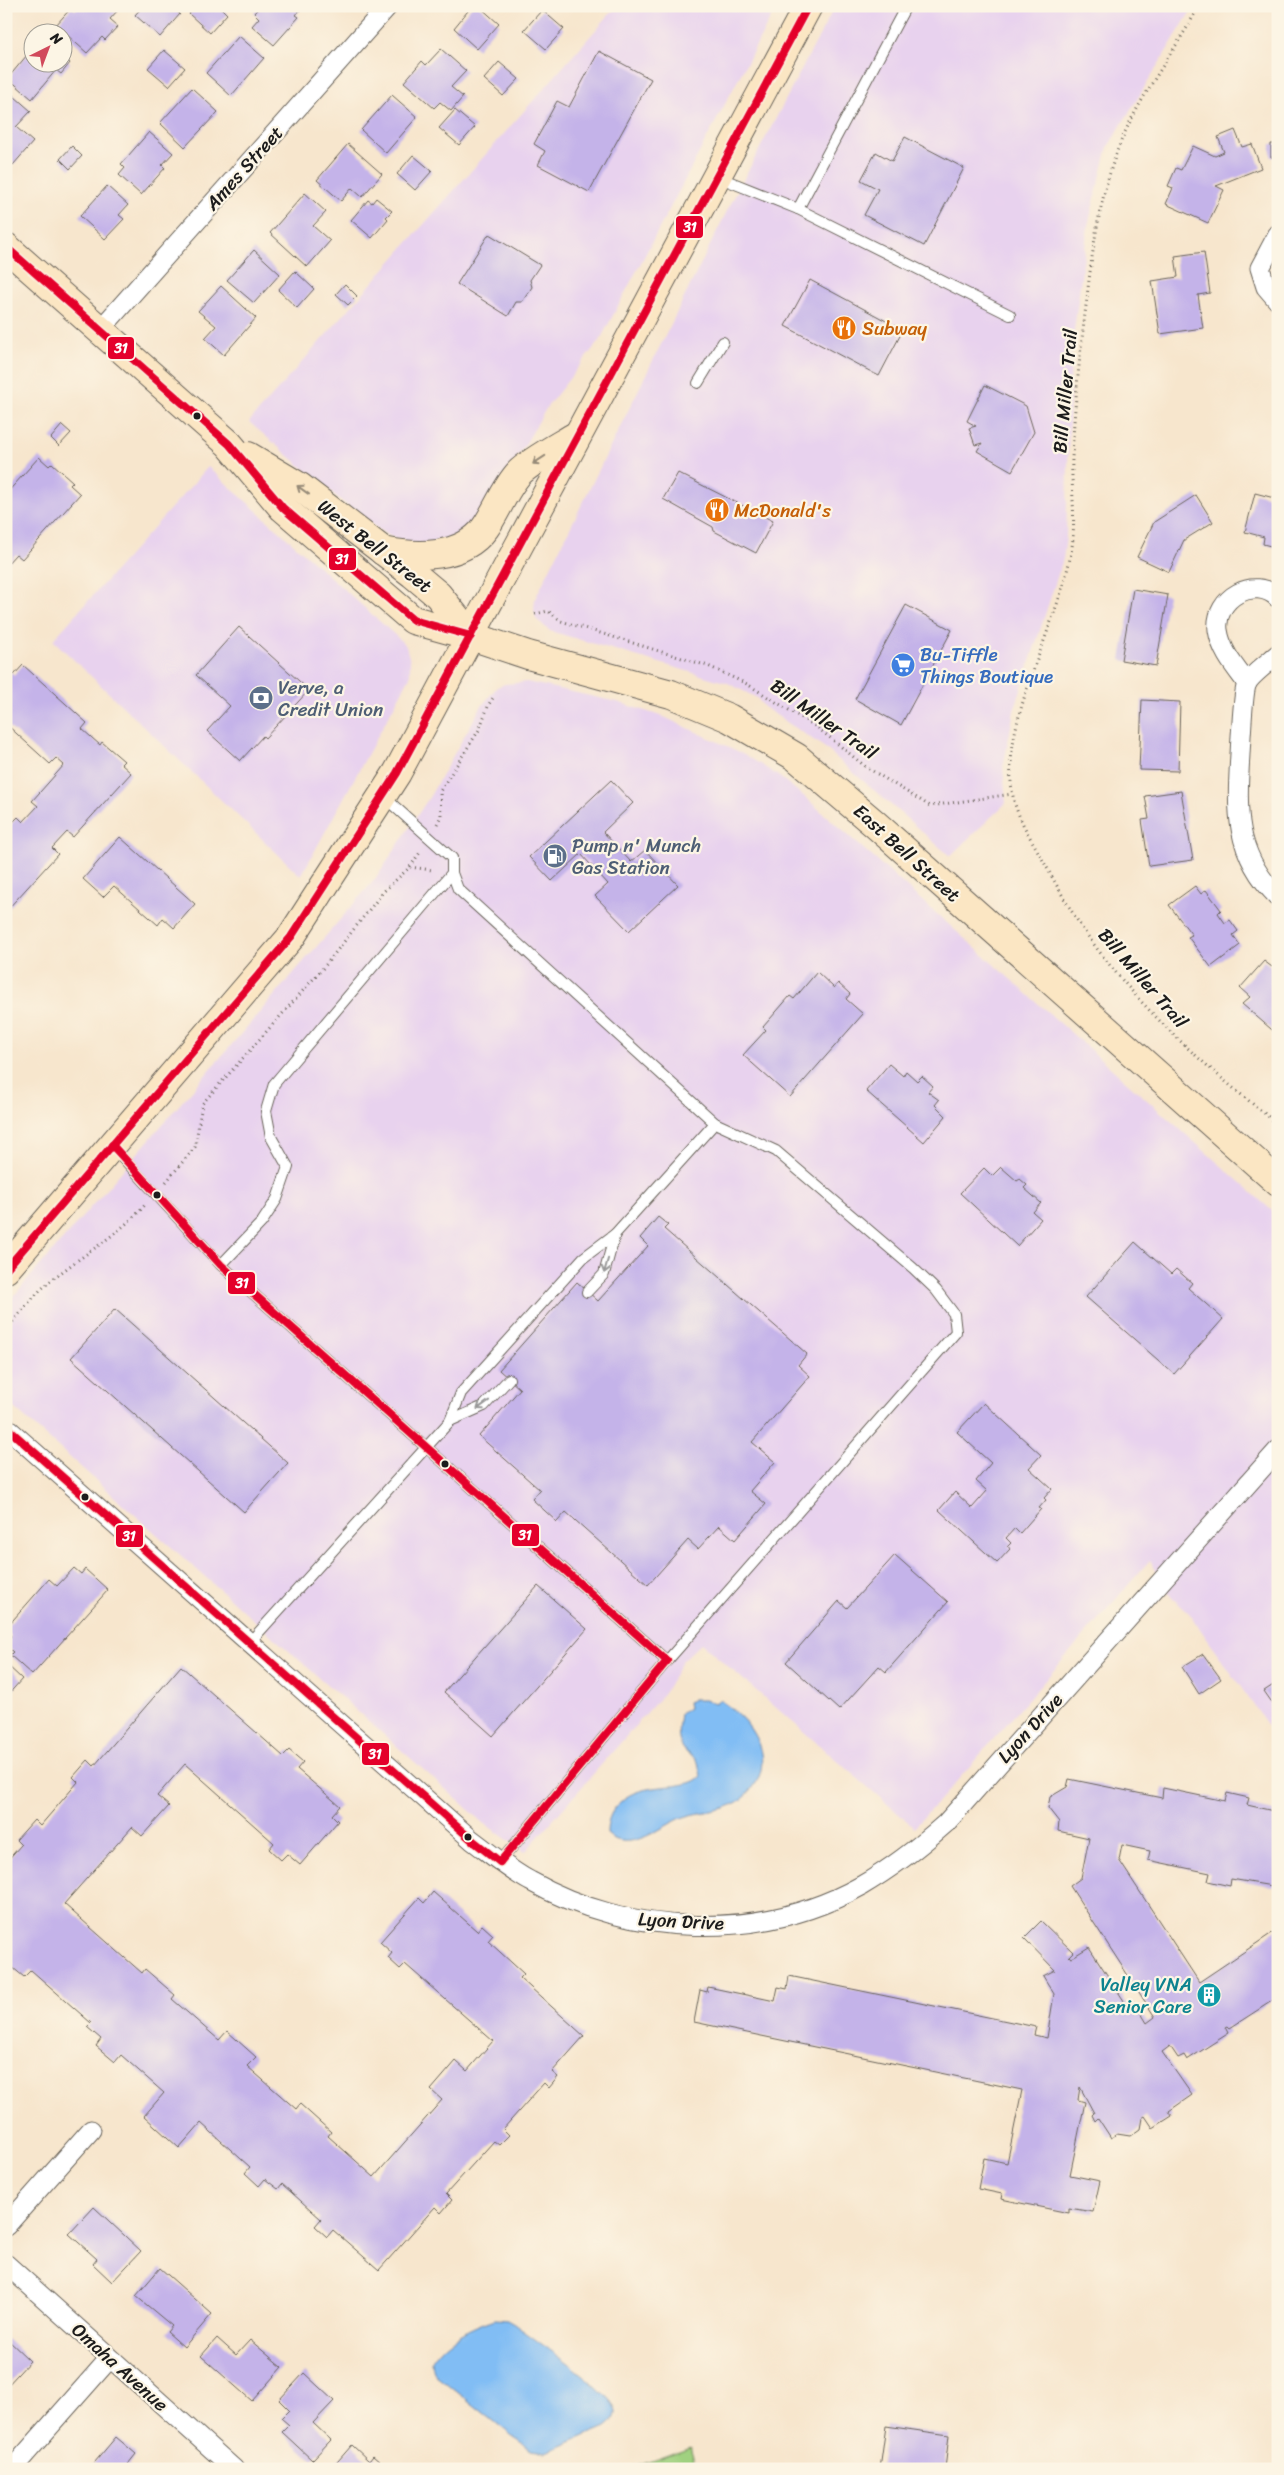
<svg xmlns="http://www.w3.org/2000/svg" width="1284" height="2475" font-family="Sriracha,sans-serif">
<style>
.built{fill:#e8d2ee}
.green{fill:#a0d180;stroke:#5e764e}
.water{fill:#81bdf4;stroke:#4e6c88}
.building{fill:#c4b3e9}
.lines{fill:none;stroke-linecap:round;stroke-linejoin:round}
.lane-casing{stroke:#69635a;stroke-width:12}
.street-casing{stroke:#69635a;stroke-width:21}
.secondary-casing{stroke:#69635a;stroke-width:30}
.path{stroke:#69635a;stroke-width:3;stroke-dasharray:1 4;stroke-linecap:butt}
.lane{stroke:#fff;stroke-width:10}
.street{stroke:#fff;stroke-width:19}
.secondary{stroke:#fbe6c3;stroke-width:28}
.bus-1-casing{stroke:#fcf5e5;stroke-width:11}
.bus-1{stroke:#e4002b;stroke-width:8}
.oneway{stroke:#978b78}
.oneway2{stroke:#999}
.bus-dot{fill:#1c1c1c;stroke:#fcf5e5;stroke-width:2}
.labels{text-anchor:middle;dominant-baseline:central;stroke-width:4.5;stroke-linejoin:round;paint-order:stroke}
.street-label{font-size:19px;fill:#1c1c1c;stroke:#fcf5e5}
.food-label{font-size:19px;fill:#c56008;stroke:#fcf5e5;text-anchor:start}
.shop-label{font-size:19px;fill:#366cbe;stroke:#fcf5e5;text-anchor:start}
.service-label{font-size:19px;fill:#4e5e75;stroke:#fcf5e5;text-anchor:start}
.culture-label{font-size:19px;fill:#0d838f;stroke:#fcf5e5;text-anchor:end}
.line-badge{stroke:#fcf5e5;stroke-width:2}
.badge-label{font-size:14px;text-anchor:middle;font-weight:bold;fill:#fff}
</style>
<rect width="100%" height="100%" fill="#fcf5e5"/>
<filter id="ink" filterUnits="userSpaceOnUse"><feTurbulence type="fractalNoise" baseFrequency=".02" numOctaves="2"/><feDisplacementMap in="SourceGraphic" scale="10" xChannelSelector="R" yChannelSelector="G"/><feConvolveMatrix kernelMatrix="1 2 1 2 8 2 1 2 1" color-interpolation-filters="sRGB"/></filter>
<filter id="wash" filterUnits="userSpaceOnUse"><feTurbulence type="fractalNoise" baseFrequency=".0096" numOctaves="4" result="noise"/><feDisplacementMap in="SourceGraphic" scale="20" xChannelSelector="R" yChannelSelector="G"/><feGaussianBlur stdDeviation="1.12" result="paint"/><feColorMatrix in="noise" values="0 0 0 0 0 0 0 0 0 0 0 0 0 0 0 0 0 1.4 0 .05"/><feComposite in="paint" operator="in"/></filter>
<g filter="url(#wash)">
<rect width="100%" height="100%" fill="#f7e6cd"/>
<g class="built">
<path d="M617,6H777L600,340L547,407L481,520L450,543L409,546L384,533L356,513L249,422Z"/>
<path d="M835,6H1194L1108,147L1088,225L1071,354L1066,537L1063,559L1014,711L1003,767L1006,803L950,856L824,747L764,707L757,698L728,683L550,631L536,619L534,609L535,599L727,211Z"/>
<path d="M208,467L397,637L406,646L410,661V677L301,876L53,640Z"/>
<path d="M527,682L617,702L664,717L744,754L777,775L806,798L1278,1216V1740L1189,1613L1171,1597L1150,1560L943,1797L914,1827L701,1643L682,1661L665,1692L525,1852L485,1824L6,1401V1305L377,877L430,796L481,707L497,687L505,684Z"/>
</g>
<path class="green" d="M690,2447L697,2469H629Z"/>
<g class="water">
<path d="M693,1700H705L715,1703L719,1700C756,1722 783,1769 739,1801C723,1812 701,1811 684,1817C662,1825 630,1855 607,1834C607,1821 610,1813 619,1803C642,1779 686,1793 701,1776L698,1762C695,1757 690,1756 686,1752C676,1741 678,1728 680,1714L689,1708L688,1702Z"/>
<path d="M495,2319L507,2320L514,2324C531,2337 616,2394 616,2412C616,2419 611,2423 606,2427L547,2452L530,2450L435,2374L431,2362C445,2339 471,2327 495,2319Z"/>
</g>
<g id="blocks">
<g class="building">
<path d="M79,6H113L118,10L110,19L118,26L105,40L102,37L87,53L56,25L72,7L75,10Z"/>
<path d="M143,6H171L180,14L160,37L135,15Z"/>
<path d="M196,6H219L227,14L210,33L189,14Z"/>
<path d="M260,6H303L296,15L299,17L274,45L252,26L259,18L254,13Z"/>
<path d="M472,6H479L499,24L477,49L454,28Z"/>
<path d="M542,10L564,29L546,49L524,30Z"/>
<path d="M239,36L264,58L231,96L206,73Z"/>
<path d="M32,49V62H62V54L70,63L61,74L56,70L32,99L8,78Z"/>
<path d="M441,49L466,71L451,87L463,97L451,111L440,102L434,108L404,82L422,61L426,65Z"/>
<path d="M164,50L185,68L169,86L148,68Z"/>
<path d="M599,51L651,79L589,192L538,165L545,151L534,144L557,101L569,107Z"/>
<path d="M499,62L519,79L503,96L484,79Z"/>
<path d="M192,88L218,112L185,147L160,123Z"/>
<path d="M6,89L31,111L16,127L33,142L13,165L6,159Z"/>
<path d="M392,95L417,117L386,153L361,130Z"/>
<path d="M455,110L475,127L459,145L439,128Z"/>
<path d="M1235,130L1242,147L1252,144L1261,168L1216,186L1224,190L1208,223L1166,204L1173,188L1168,186L1176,168L1181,170L1193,146L1215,156L1224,152L1218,137Z"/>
<path d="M149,132L173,153L162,165L165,168L141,195L119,175L125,168L121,164Z"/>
<path d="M905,137L964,168L924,246L864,215L878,189L861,180L876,152L892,161Z"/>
<path d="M348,144L382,174L362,197L352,188L341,201L317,180Z"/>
<path d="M1271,144H1278V158L1271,157Z"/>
<path d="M72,146L82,156L70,169L60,159Z"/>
<path d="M413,155L432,171L415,190L397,174Z"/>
<path d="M107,186L128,205L119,215L124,219L105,239L80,216Z"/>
<path d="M305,193L326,212L313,226L330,241L307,267L270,233Z"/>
<path d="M376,198L392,211L386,217L388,219L372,238L351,220L368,200L372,203Z"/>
<path d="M489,234L540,265L530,280L532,287L522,302H516L508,316L457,284Z"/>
<path d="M254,250L280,274L254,303L227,280Z"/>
<path d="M1204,252L1210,293L1198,295L1203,328L1160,334L1152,281L1178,277L1175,256Z"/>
<path d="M295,271L314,289L297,308L278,290Z"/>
<path d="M810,280L903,330L879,376L785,326Z"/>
<path d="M345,284L357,296L348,305L336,294Z"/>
<path d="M221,286L256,318L224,355L205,338L216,326L198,311Z"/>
<path d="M985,385L1026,406L1034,432L1012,471L977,451L982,443L975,445L969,428L976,426L967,421Z"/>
<path d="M62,425L71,433L59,446L51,438Z"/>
<path d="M39,457L49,466L52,463L73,482L70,485L80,494L22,559L16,554L6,565V494Z"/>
<path d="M678,473L773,521L756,553L714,531L713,527L663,499Z"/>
<path d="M1255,493L1278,499V548L1263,544L1264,537L1245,532Z"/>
<path d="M1196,495L1213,522L1184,540L1169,572L1137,557L1154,522Z"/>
<path d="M1133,589L1168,595L1156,666L1121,660Z"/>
<path d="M906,605L952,630L901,725L855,699Z"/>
<path d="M239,627L309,690L265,738L263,736L240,761L207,731L230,706L196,675Z"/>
<path d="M23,665L87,723L82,729L100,745L102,742L124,761L121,764L131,773L73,837L67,832L52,848L58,854L6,911V829L18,817L23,822L38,806L32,801L64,765L56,758L50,764L6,724V677L11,672L14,675Z"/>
<path d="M1142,700L1180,702L1178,771L1139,770Z"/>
<path d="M611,780L633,803L603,832L631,862L645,850L678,885L629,931L595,896L608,884L581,854L552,881L529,857Z"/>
<path d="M1181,791L1193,860L1149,866L1142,820L1149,819L1145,796Z"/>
<path d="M120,837L195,904L174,928L163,918L158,925L114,886L103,897L83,879Z"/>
<path d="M1195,886L1201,894L1206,890L1221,910L1218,913L1225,923L1230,920L1238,931L1233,935L1240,945L1211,967L1188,937L1192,935L1169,905Z"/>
<path d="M1264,961L1272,967L1275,964L1278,966V1035L1242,1004L1250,997L1240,988Z"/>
<path d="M817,972L834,988L838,983L850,994L846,999L863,1014L790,1097L743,1055L766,1030L763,1027L790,996L794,999Z"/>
<path d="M889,1064L903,1076L906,1071L917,1081L922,1076L933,1086L928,1092L939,1100L935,1105L946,1116L924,1142L866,1091Z"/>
<path d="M1001,1167L1017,1181L1020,1179L1027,1185L1024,1188L1041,1203L1033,1212L1041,1219L1017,1246L960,1193L984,1168L992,1176Z"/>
<path d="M658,1217L668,1225L664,1229L807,1354L798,1365L810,1376L752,1442L775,1462L750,1491L766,1504L735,1540L719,1526L698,1549L688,1540L648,1585L566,1512L557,1522L532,1499L540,1490L479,1436L520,1389L499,1370L577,1282L598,1301L648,1246L640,1238Z"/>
<path d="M1135,1242L1171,1274L1176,1269L1192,1283L1188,1288L1223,1319L1174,1374L1086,1297Z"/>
<path d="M115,1309L288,1463L244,1512L71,1358Z"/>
<path d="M984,1403L1041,1455L1029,1468L1052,1489L1044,1498L1046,1500L1039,1508L1041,1509L1020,1533L1015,1528L1006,1538L1011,1543L1008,1546L1010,1549L997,1563L939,1510L955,1492L972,1508L987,1491L976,1481L991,1463L957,1432Z"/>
<path d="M895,1555L948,1602L886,1672L879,1666L839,1710L786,1662L839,1601L847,1608Z"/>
<path d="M74,1568L81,1574L85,1569L108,1590L32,1675L10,1655L13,1652L6,1646V1641L11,1636L6,1632V1628L49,1579L57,1586Z"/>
<path d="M538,1586L587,1629L493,1736L444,1692Z"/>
<path d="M1203,1654L1221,1679L1199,1694L1182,1667Z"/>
<path d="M6,1664L22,1679L6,1697Z"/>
<path d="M181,1666L283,1756L289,1750L303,1762L297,1769L340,1806L332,1815L338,1821L300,1865L287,1854L281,1860L269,1849L274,1843L185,1764L157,1796L169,1806L142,1836L132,1827L64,1904L142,1973L145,1969L175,1995L172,1999L219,2040L227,2031L256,2057L247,2066L296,2109L300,2104L331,2132L328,2136L374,2177L442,2100L431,2090L456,2061L467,2071L493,2041L405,1964L400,1969L388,1958L392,1953L380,1942L419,1898L424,1903L433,1892L477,1931L482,1925L493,1935L488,1941L524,1974L520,1978L584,2036L552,2072L558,2077L549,2088L544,2083L503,2129L509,2135L499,2145L494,2141L446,2194L452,2200L441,2213L435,2207L379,2270L333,2230L327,2237L315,2226L321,2219L282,2184L278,2189L265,2179L259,2186L245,2173L250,2167L201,2123L179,2148L144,2116L164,2093L121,2055L115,2062L96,2046L101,2039L87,2027L91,2023L31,1970L24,1977L6,1962V1954L9,1951L6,1949V1862L21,1845L16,1840L34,1820L40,1826L78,1782L73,1777L88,1760L94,1766Z"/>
<path d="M1278,1682V1711L1264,1691Z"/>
<path d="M1069,1779L1162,1798L1163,1788L1225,1801L1227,1793L1249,1798L1247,1805L1278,1812V1887L1231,1879L1230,1886L1208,1881L1210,1873L1148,1860L1150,1851L1122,1845L1119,1860L1199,1982L1278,1929V1997L1230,2028L1228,2026L1226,2027L1229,2033L1187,2060L1184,2055L1178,2058L1170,2046L1162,2052L1192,2095L1169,2111L1172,2116L1153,2128L1145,2116L1142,2118L1140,2129L1130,2136L1117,2134L1111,2138L1098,2118L1095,2121L1092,2115L1094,2113L1080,2087L1078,2100L1085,2102L1070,2175L1100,2181L1093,2212L1069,2208V2213L1001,2199L1002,2194L978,2189L984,2158L1007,2163L1022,2090L694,2022L700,1990L707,1992L708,1987L775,2001L778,1987L787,1989L789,1976L1036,2027L1034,2035L1047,2038L1054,1994L1043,1976L1055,1970L1024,1938L1041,1921L1073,1952L1069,1956L1071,1958L1089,1947L1128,2007L1135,2003L1147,2023L1155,2017L1070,1886L1081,1878L1089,1838L1058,1831L1059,1822L1048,1808L1050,1797L1067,1787Z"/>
<path d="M94,2207L141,2251L112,2282L93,2264L97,2259L69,2234Z"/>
<path d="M160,2268L212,2314L184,2347L167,2332L172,2326L136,2296Z"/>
<path d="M6,2338L30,2361L6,2387Z"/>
<path d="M217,2338L236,2355L250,2340L282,2367L252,2401L201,2356Z"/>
<path d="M304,2373L334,2401L313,2423L331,2440L312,2460L282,2432L289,2425L281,2418L289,2410L279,2400Z"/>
<path d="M886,2426L949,2435L945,2469H880Z"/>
<path d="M116,2437L136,2454L128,2464L133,2469H89Z"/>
<path d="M352,2445L369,2461L373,2456L388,2469H331Z"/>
</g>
</g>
</g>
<g filter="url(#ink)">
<use href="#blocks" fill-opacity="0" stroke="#69635a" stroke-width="1"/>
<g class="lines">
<defs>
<g id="lane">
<path d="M906,6L798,209L1010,315"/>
<path d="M718,177L798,209"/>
<path d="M698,383L723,342"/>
<path d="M383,796L452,858V873L458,889L715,1123L776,1151L913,1268L936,1290L954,1314L956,1332L667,1661L500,1862"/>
<path d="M112,1146L221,1265L667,1661"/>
<path d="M221,1265L262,1222L277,1199L288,1167L271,1137L266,1111L274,1084L452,873"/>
<path d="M587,1292L604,1274L615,1234"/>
<path d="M450,1421L484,1406L509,1379"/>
<path d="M250,1642L450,1421L461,1393L583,1258L615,1234L715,1123"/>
</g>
<g id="street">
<path d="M1278,234L1260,268L1266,287L1278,301"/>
<path d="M100,330L388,6"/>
<path d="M1278,654C1270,661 1251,675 1247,683C1243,691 1242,726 1241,736C1238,799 1229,849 1278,897"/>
<path d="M1247,683C1235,667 1221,651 1218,630C1214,598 1255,575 1278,598"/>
<path d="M6,1427L472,1840C491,1854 509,1870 530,1881C629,1937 761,1942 861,1886C892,1868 919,1847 946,1823L1278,1450"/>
<path d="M6,2226L91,2130"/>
<path d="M6,2264L234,2469"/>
<path d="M12,2469L110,2358"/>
</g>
<g id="secondary">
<path d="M6,247L229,444L283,508L413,620L471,636L528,655L671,694L729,718L796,757L875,824L1278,1182"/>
<path d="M248,456L300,487L413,574L438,595L471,636"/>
<path d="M383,551C417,558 462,559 485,528C497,511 505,488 519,473C532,460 561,445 577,435"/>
<path d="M6,1269L291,937L397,773L808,6"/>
</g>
</defs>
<use href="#lane" class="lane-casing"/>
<use href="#street" class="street-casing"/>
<use href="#secondary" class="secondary-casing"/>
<g class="path">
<path d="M1199,6C1172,57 1132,105 1114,160C1097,210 1091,262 1085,314C1079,362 1074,410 1072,459C1071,487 1076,518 1072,547C1061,622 998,722 1013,796C1017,819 1034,843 1045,864C1057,886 1069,908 1083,929C1135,1005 1206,1068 1278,1124"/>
<path d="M535,614L548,611L561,621L708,666L747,684L818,728L866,767L930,806L1012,794"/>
<path d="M437,824L441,816L440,791L479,730L489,704L495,695"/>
<path d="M410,867L432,870"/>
<path d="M166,1182L195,1147L202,1104L324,967L384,891L410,867L421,851"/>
<path d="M6,1329C20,1314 33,1296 48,1283C80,1256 118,1236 145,1205"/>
</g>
<use href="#lane" class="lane"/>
<use href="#street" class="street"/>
<use href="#secondary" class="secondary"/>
<defs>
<g id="bus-1">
<path d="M6,247L229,444L283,508L413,620L471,636"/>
<path d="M112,1145L221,1265L667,1661"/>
<path d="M6,1269L291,937L397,773L808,6"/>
<path d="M6,1427L472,1840L500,1862"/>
<path d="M500,1862L667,1661"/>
</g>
</defs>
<use href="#bus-1" class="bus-1-casing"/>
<use href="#bus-1" class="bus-1"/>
</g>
<defs><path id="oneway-shaft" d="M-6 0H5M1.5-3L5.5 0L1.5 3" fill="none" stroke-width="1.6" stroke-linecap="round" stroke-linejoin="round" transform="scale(1.25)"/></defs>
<g class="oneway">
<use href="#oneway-shaft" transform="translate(539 460) rotate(147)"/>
<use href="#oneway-shaft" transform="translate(303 490) rotate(-144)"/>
</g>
<g class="oneway2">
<use href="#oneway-shaft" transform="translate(606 1266) rotate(106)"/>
<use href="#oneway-shaft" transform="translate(483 1405) rotate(144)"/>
</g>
</g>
<defs>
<symbol id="restaurant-disc" viewBox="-11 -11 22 22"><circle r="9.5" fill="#e8710a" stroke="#fcf5e5"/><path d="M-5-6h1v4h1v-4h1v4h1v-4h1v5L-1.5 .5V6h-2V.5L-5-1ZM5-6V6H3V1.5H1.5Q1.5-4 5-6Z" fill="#fff"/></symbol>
<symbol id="supermarket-disc" viewBox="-11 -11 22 22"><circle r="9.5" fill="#3f7fe0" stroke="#fcf5e5"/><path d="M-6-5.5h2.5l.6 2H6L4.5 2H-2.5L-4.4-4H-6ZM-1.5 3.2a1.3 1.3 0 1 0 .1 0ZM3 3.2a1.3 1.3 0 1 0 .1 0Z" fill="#fff"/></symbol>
<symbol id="bank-disc" viewBox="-11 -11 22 22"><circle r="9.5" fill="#5c6f8a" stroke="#fcf5e5"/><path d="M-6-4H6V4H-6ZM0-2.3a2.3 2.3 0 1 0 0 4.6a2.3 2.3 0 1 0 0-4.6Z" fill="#fff"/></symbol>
<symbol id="fuel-disc" viewBox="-11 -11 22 22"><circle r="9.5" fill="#5c6f8a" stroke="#fcf5e5"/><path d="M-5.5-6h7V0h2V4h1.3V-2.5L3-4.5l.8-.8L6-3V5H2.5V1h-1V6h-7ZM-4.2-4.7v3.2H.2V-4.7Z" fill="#fff"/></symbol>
<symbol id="building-disc" viewBox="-11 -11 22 22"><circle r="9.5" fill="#0f9aa8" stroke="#fcf5e5"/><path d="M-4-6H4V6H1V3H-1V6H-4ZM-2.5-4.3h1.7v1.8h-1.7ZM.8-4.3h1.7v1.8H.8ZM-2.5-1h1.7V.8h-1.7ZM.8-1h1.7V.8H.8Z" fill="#fff"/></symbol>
</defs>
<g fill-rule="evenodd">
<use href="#restaurant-disc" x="830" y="314" width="28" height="28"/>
<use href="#restaurant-disc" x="703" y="496" width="28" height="28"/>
<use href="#supermarket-disc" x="889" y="651" width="28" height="28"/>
<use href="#bank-disc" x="247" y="684" width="28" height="28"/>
<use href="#fuel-disc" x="541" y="842" width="28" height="28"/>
<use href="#building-disc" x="1195" y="1981" width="28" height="28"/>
</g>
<g class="bus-dot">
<circle cx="197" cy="416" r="4.5"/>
<circle cx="157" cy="1195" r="4.5"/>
<circle cx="445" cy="1464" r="4.5"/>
<circle cx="85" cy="1497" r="4.5"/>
<circle cx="468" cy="1837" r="4.5"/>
</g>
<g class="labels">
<g class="street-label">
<text transform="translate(244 168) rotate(-48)">Ames Street</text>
<text transform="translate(1065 391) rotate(-85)">Bill Miller Trail</text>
<text transform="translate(375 546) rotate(38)">West Bell Street</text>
<text transform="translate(824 719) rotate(35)">Bill Miller Trail</text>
<text transform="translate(907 853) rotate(42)">East Bell Street</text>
<text transform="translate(1143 978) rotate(49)">Bill Miller Trail</text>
<text transform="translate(1030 1728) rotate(-48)">Lyon Drive</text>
<text transform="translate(681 1921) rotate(3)">Lyon Drive</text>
<text transform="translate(120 2367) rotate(42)">Omaha Avenue</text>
</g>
<g class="food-label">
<text x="862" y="328">Subway</text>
<text x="734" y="510">McDonald's</text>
</g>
<g class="shop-label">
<text x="920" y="654">Bu-Tiffle<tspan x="920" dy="22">Things Boutique</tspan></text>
</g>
<g class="service-label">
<text x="278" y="687">Verve, a<tspan x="278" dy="22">Credit Union</tspan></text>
<text x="572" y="845">Pump n' Munch<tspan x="572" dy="22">Gas Station</tspan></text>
</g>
<g class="culture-label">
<text x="1192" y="1984">Valley VNA<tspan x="1192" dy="22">Senior Care</tspan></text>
</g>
</g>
<g class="line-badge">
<rect x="675" y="215" width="29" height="24" rx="5" fill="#e4002b"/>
<rect x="107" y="336" width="28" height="24" rx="5" fill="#e4002b"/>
<rect x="328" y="547" width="29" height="24" rx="5" fill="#e4002b"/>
<rect x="227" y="1271" width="29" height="24" rx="5" fill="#e4002b"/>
<rect x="511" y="1523" width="29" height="24" rx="5" fill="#e4002b"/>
<rect x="115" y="1524" width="29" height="24" rx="5" fill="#e4002b"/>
<rect x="361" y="1742" width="29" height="24" rx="5" fill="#e4002b"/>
</g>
<g class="badge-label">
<text x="690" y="232">31</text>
<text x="121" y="353">31</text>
<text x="342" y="564">31</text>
<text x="242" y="1288">31</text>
<text x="525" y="1540">31</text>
<text x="129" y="1541">31</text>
<text x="375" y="1759">31</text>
</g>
<rect width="1284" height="2475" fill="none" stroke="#fcf5e5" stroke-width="25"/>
<g transform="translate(48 48) rotate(42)"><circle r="24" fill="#fcf5e5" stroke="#a29e95"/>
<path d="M0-4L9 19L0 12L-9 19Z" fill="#d1495b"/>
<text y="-8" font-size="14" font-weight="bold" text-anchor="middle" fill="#1c1c1c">N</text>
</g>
</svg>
